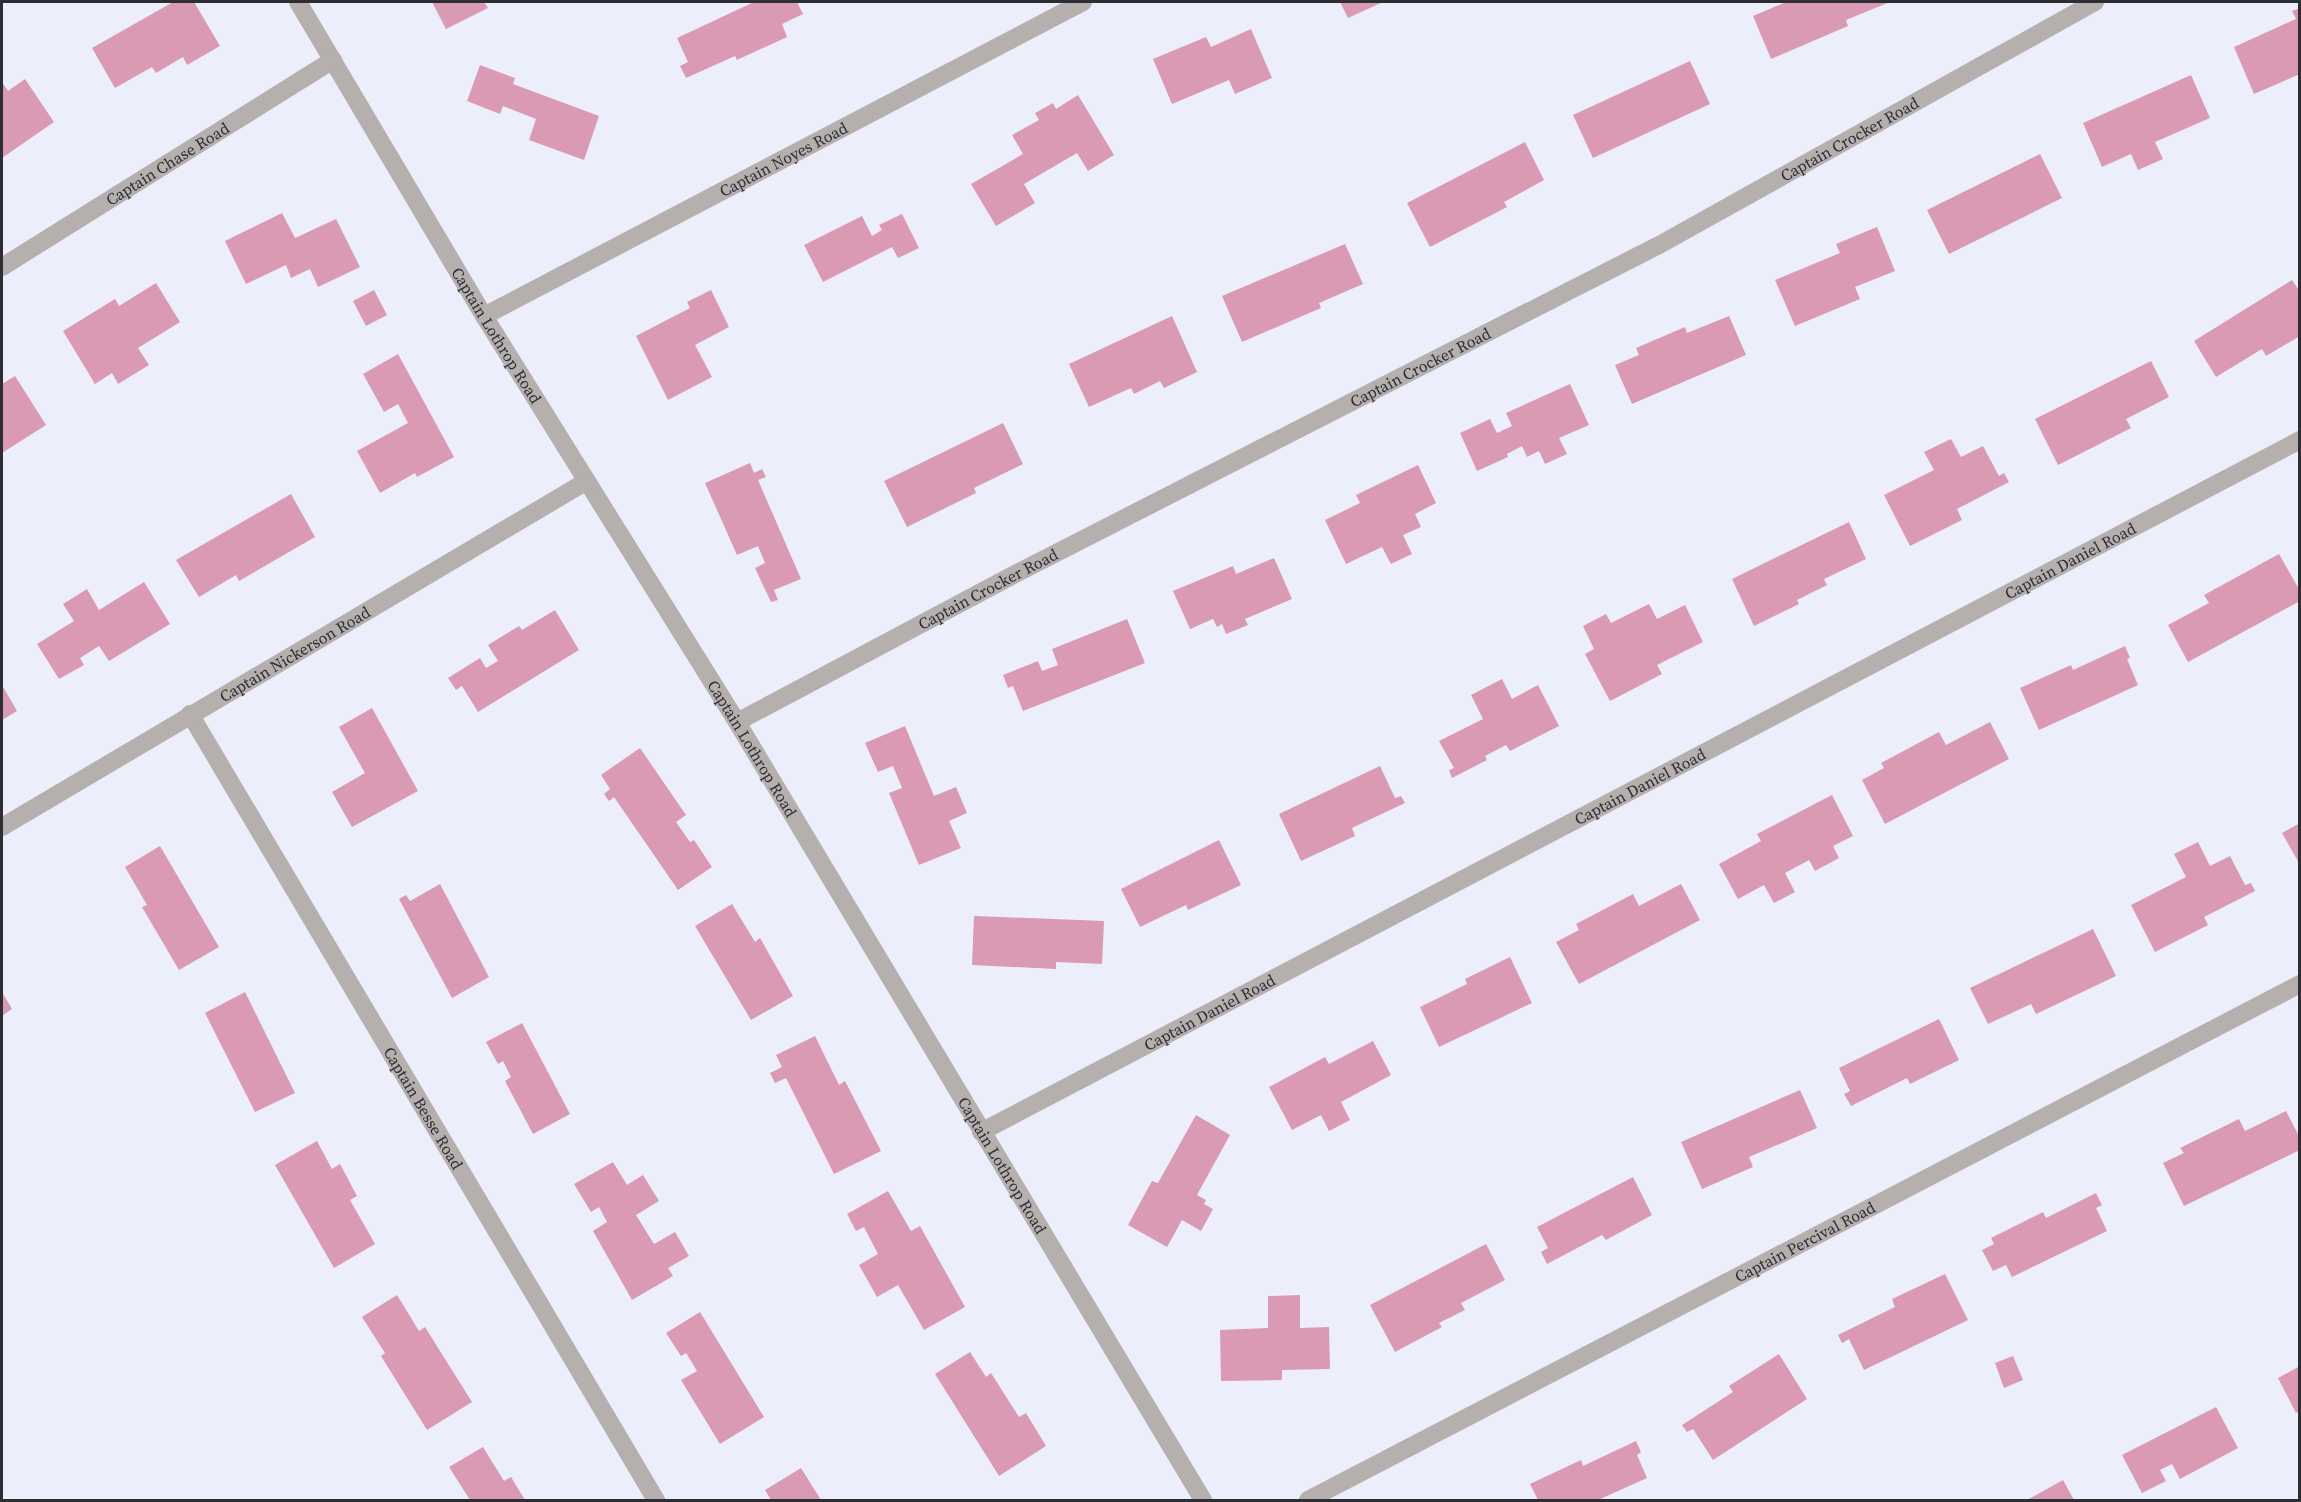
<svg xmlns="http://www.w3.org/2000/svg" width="2301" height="1502" font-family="'Source Serif 4',serif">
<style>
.building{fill:#da9ab3}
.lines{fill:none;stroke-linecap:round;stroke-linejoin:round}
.minor{stroke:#b5afae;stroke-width:18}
.labels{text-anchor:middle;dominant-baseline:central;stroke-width:6;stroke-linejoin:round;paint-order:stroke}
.street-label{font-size:16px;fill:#2d2e33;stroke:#fcfdff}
</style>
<rect width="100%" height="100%" fill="#eceffb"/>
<g class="building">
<path d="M173,2H194L220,46L187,65L183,57L156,73L152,67L115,88L92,48Z"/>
<path d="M432,2H484L488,8L446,29Z"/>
<path d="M754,2H797L803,14L782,24L787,37L737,60L735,56L686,78L680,66L688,62L677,38Z"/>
<path d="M1340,2H1383L1348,18Z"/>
<path d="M1786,2H1890L1846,20L1848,26L1771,59L1753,16Z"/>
<path d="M2300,8V74L2254,94L2234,47L2296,19L2292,11Z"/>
<path d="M1251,29L1272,78L1235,94L1229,80L1172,104L1153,59L1206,37L1211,47Z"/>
<path d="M1690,61L1710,104L1593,158L1573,115Z"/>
<path d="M480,65L515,78L513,84L599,116L584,160L529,140L536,119L503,106L500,114L467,101Z"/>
<path d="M2191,75L2210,118L2155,142L2163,159L2138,170L2131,154L2102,167L2083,123Z"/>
<path d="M25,79L54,122L2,158V82L8,91Z"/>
<path d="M1078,95L1114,155L1088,171L1077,153L1024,184L1035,203L996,226L971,184L1023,154L1012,135L1039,120L1035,113L1053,103L1056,109Z"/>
<path d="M1525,142L1544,180L1504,202L1507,207L1430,247L1407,203Z"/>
<path d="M2040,154L2062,198L1949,254L1927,210Z"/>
<path d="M282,213L295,238L336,219L360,267L318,287L310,269L291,278L286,265L246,284L225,241Z"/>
<path d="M902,214L919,248L898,258L892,247L823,282L804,245L862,216L872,236L882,230L879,225Z"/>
<path d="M1877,227L1895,271L1855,287L1860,299L1795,326L1775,280L1840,253L1836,244Z"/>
<path d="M1345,244L1363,284L1319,303L1321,308L1242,342L1222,296Z"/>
<path d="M2292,280L2300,292V336L2266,356L2262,349L2216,377L2194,341Z"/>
<path d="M156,283L180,322L138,348L149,365L118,384L112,373L95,384L63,331L115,299L119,306Z"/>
<path d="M374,290L387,315L366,326L353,301Z"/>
<path d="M711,290L729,327L695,345L712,377L668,400L636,336L690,308L687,302Z"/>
<path d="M1172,316L1197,372L1164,388L1160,381L1134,394L1131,388L1089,407L1069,364Z"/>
<path d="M1729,316L1746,355L1632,404L1615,365L1639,355L1636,348L1685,327L1687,333Z"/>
<path d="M398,354L454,457L417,477L415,473L380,493L357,451L408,423L398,404L384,412L363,374Z"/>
<path d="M2151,361L2169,397L2126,419L2131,428L2058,465L2035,419Z"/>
<path d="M15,376L46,425L2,453V384Z"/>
<path d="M1570,384L1589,425L1559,438L1567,454L1545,464L1539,451L1527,457L1522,446L1507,454L1508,457L1477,471L1460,433L1490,419L1497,433L1512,426L1506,413Z"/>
<path d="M1003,423L1023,464L974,488L976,493L907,527L884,481Z"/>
<path d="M1951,439L1961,457L1983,446L1999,476L2004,473L2009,482L1957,509L1962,520L1910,546L1884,495L1934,470L1924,452Z"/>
<path d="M750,463L754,473L762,469L766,477L758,480L801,579L774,590L778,600L771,602L755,568L765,563L758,546L737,555L705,483Z"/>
<path d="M1418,465L1436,503L1415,514L1421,527L1403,535L1412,554L1391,564L1382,547L1346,564L1325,520L1360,503L1356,495Z"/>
<path d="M291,494L315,537L239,581L236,575L199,597L176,560Z"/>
<path d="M1849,522L1866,559L1824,579L1827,585L1797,600L1799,604L1754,626L1732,579Z"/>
<path d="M2279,554L2300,591V601L2188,662L2168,625L2209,603L2204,595Z"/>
<path d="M1274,558L1292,599L1245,619L1248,625L1226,634L1222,624L1217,627L1213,619L1190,629L1173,591L1233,566L1236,574Z"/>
<path d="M144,582L170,624L109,661L99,646L80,658L84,665L59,679L37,644L74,621L63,604L87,589L99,610Z"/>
<path d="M1649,604L1657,619L1685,605L1703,642L1657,665L1662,674L1610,701L1585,654L1594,649L1583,626L1606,614L1611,623Z"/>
<path d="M555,610L579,650L478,712L462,686L456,690L448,678L480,658L486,668L498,661L488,645L519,626L522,630Z"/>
<path d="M1127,619L1145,663L1023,711L1013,686L1008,688L1003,675L1038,661L1042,671L1058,665L1052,649Z"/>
<path d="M2125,646L2130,658L2127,659L2138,685L2039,730L2020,688L2071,665L2073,670Z"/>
<path d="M1502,679L1512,699L1538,685L1559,726L1510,751L1506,745L1485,756L1487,760L1452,778L1449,770L1454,768L1439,741L1483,719L1471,695Z"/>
<path d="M2,685L17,711L2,720Z"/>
<path d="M372,708L418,791L352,827L332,792L365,773L339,727Z"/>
<path d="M1990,722L2009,759L1885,824L1862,780L1884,768L1881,763L1939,732L1946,745Z"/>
<path d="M905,726L934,796L956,787L967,813L949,821L961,848L919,865L889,793L902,788L893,766L878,772L865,743Z"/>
<path d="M640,748L686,815L676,822L690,842L694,840L712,867L678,890L614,797L609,801L604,794L610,789L601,775Z"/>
<path d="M1380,766L1395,798L1401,796L1405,803L1352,828L1355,836L1301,861L1279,814Z"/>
<path d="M1832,795L1853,836L1833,846L1839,858L1815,871L1809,860L1785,873L1795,892L1774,903L1764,885L1738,899L1719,864L1761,841L1757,834Z"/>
<path d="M2300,823V865L2282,833Z"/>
<path d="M1219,840L1241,885L1188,910L1186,905L1140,927L1121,889Z"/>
<path d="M2198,842L2210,866L2230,856L2245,885L2251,883L2255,891L2204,917L2208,925L2155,952L2131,905L2186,877L2174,854Z"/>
<path d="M160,846L219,947L179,970L142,907L147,905L125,867Z"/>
<path d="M440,884L489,977L452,998L399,899L406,895L410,901Z"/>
<path d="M1681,884L1700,920L1579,984L1556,942L1579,930L1576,924L1633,894L1639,906Z"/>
<path d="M732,904L755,942L760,938L793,996L751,1020L695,926Z"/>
<path d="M974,916L1104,921L1102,964L1056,962V969L972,965Z"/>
<path d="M2093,929L2116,976L2036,1014L2031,1004L1988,1024L1970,988Z"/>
<path d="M1510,957L1532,1003L1439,1047L1420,1007L1467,984L1465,979Z"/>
<path d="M2,992L12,1009L2,1016Z"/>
<path d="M245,992L295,1093L255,1112L205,1013Z"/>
<path d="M1939,1019L1959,1060L1910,1084L1907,1078L1851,1106L1844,1094L1850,1091L1839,1068Z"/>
<path d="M522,1023L570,1114L533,1134L505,1081L511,1077L503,1061L498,1064L486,1042Z"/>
<path d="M815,1036L839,1085L845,1081L881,1151L834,1174L786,1078L775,1083L770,1073L782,1067L776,1055Z"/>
<path d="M1373,1041L1391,1075L1341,1102L1350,1120L1329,1131L1321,1115L1292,1130L1269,1087L1325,1057L1329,1064Z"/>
<path d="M1800,1090L1817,1128L1749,1157L1753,1167L1702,1189L1681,1142Z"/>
<path d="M2286,1111L2300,1138V1150L2184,1206L2163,1163L2184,1153L2180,1148L2239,1119L2245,1131Z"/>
<path d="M1196,1115L1230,1135L1197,1195L1206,1200L1204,1204L1213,1209L1201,1231L1182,1220L1167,1247L1128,1225L1152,1181L1158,1183Z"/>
<path d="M317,1141L332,1169L340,1164L357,1196L350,1200L375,1244L334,1268L275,1165Z"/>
<path d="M613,1162L627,1185L643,1175L659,1201L636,1215L654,1244L675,1232L689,1256L668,1268L673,1276L632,1300L593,1231L607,1222L599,1207L591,1212L574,1184Z"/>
<path d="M1633,1177L1652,1215L1606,1240L1602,1235L1547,1264L1541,1252L1548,1248L1537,1227Z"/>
<path d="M888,1191L911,1231L920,1226L965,1307L924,1330L898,1285L877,1297L859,1265L878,1254L864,1227L856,1231L847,1214Z"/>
<path d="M2096,1193L2102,1205L2096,1208L2107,1231L2012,1277L2006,1265L1993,1271L1982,1250L1994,1244L1991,1238L2043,1212L2046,1218Z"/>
<path d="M1486,1244L1505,1280L1461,1303L1465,1310L1439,1323L1442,1327L1395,1352L1370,1305Z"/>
<path d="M1945,1274L1968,1320L1864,1370L1849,1339L1842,1343L1838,1335L1895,1307L1892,1299Z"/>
<path d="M397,1295L419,1331L425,1327L472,1402L427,1430L381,1356L385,1353L362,1317Z"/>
<path d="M1300,1295V1328L1329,1327L1330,1369L1282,1370V1380L1221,1381L1220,1330L1268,1328V1296Z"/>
<path d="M700,1312L764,1417L720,1444L681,1380L697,1371L686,1353L681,1356L666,1333Z"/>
<path d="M970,1352L986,1377L991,1373L1019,1417L1026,1413L1046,1446L999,1476L935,1374Z"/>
<path d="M1779,1354L1807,1399L1713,1460L1693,1429L1687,1432L1682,1425L1733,1392L1729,1386Z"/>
<path d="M2013,1356L2023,1380L2004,1388L1995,1363Z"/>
<path d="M2300,1366V1411L2296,1413L2278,1378Z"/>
<path d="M2216,1407L2238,1448L2180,1479L2172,1464L2160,1470L2166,1481L2142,1493L2122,1455Z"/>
<path d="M1636,1441L1641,1452L1637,1455L1647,1478L1598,1500H1538L1530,1484L1581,1460L1583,1466Z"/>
<path d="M483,1447L504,1481L511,1477L525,1500H470L449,1467Z"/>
<path d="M801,1468L821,1500H771L765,1490Z"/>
<path d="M2063,1480L2074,1500H2027Z"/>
</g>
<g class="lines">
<g class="minor">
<path id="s1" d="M298,2L484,316L737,722L1203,1500"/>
<path id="s2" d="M2,267L333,60"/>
<path id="s3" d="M484,316L1083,2"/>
<path id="s4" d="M190,714L656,1500"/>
<path id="s5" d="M737,722L1017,573L1661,244L2095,2"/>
<path id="s6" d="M2,827L587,481"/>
<path id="s7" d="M981,1132L2300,440"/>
<path id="s8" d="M1308,1500L2300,984"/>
</g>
</g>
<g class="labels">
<g class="street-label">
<text stroke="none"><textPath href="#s5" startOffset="1256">Captain Crocker Road</textPath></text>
<text stroke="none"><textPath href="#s3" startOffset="338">Captain Noyes Road</textPath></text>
<text stroke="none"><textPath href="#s2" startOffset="195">Captain Chase Road</textPath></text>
<text stroke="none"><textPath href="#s1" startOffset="388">Captain Lothrop Road</textPath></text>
<text stroke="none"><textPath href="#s5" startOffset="770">Captain Crocker Road</textPath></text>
<text stroke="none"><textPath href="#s7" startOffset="1230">Captain Daniel Road</textPath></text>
<text stroke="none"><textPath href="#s5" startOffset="284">Captain Crocker Road</textPath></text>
<text stroke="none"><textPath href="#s6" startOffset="340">Captain Nickerson Road</textPath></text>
<text stroke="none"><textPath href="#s1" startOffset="874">Captain Lothrop Road</textPath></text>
<text stroke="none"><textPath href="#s7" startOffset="744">Captain Daniel Road</textPath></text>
<text stroke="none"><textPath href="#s7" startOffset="258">Captain Daniel Road</textPath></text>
<text stroke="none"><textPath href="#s4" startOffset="458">Captain Besse Road</textPath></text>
<text stroke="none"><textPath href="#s1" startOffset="1360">Captain Lothrop Road</textPath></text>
<text stroke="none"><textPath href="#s8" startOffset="560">Captain Percival Road</textPath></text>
</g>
</g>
<rect width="2301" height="1502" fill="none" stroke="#2d2e33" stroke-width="6"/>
</svg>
